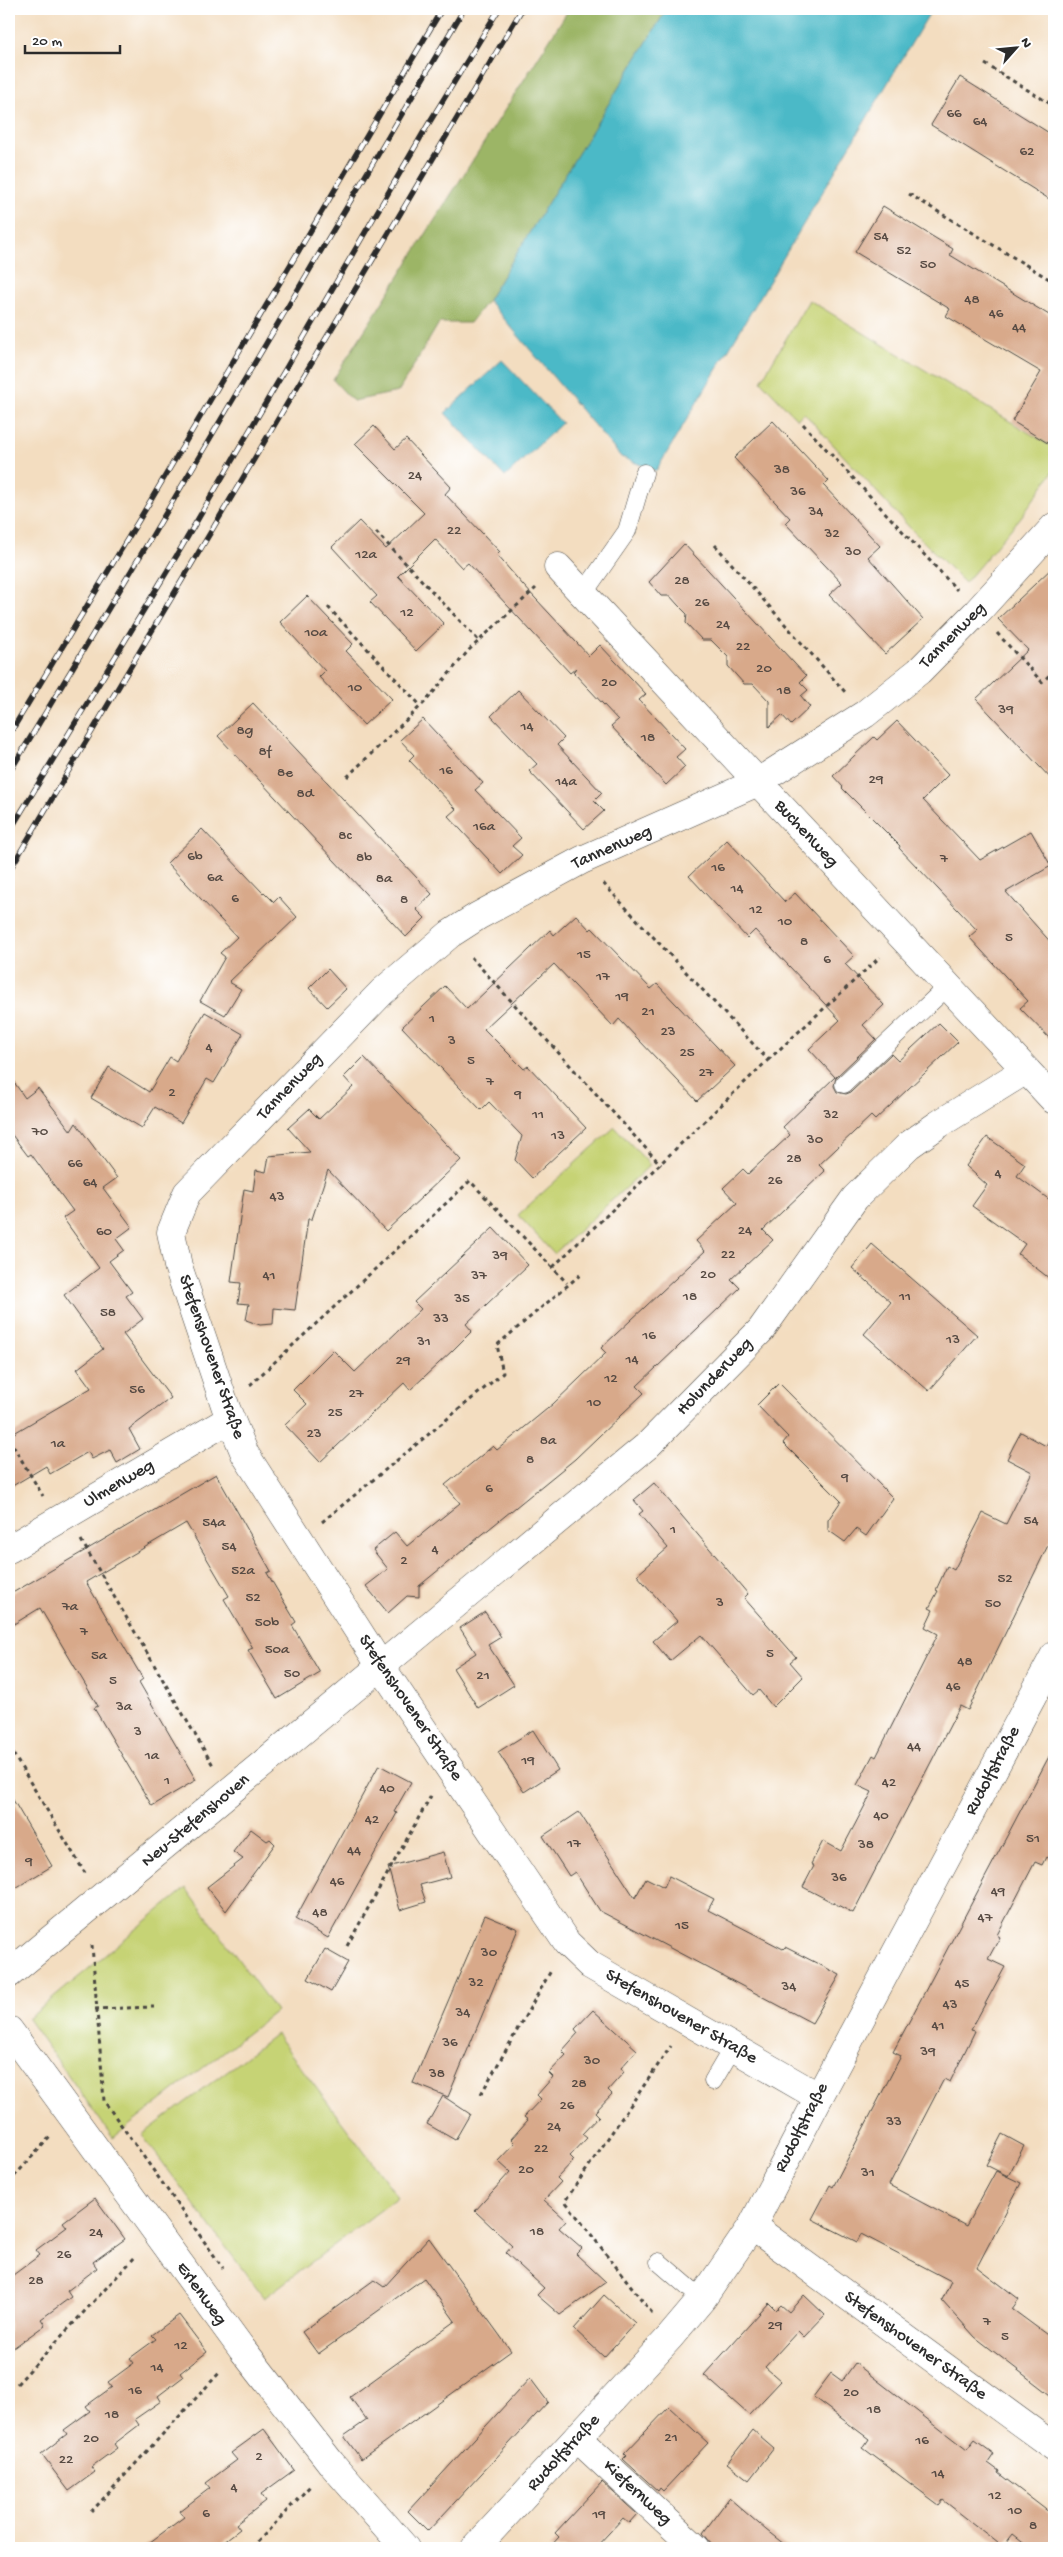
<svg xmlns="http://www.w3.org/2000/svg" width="1063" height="2557" font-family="'Gochi Hand',sans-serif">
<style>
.green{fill:#c6d374;stroke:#787f50}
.forest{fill:#9cb566;stroke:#647048}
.water{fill:#4cb9c7;stroke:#3c7279}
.building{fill:#d8a98a}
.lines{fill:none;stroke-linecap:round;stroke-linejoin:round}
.service-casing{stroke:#494641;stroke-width:19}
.minor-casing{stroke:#494641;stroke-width:29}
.path{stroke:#494641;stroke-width:3;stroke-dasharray:4 4;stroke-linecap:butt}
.service{stroke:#fff;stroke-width:18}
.minor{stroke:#fff;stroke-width:28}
.rail-casing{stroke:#2b2b2b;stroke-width:5.5}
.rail{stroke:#fff;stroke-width:4;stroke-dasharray:11;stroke-linecap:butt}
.labels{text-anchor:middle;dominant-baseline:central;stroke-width:4;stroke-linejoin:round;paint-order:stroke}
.number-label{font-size:15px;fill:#564a43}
.street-label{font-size:18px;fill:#2b2b2b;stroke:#fff}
</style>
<rect width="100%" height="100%" fill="#fff"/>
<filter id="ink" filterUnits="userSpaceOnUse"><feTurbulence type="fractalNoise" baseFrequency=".02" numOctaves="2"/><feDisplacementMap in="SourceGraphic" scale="10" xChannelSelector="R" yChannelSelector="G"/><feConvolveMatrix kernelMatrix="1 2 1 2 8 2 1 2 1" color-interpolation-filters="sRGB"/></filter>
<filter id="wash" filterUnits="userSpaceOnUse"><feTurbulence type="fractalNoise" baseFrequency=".0096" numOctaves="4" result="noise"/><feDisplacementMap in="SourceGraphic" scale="20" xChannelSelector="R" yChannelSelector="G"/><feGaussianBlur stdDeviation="1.12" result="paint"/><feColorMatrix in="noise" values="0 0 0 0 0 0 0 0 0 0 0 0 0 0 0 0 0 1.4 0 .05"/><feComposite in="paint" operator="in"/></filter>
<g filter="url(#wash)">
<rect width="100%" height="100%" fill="#f3ddc0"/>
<g class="green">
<path d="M809,300L1054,448V470L1021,517L965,583L910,528L804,413L797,419L761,381Z"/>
<path d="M615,1127L650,1165L554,1254L518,1215Z"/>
<path d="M186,1888L276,2011L113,2138L28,2019Z"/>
<path d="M276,2034L398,2197L264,2298L142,2135Z"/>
</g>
<path class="forest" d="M569,9H667L488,300L470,323H439L398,392L353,401L333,380Z"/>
<g class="water">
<path d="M667,9H932L656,471L621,457L488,300Z"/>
<path d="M502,360L562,423L505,477L445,413Z"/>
</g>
<g id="blocks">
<g class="building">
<path d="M960,77L1054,136V202L931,125Z"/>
<path d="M883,206L953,249L950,255L1054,318V447L1012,421L1041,372L946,316L950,309L855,252Z"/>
<path d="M773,421L829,481L824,486L880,546L868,557L923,619L885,654L829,595L842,583L785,523L790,518L734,458Z"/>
<path d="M374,426L395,449L406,439L451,487L445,494L500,552L497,555L523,585L589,656L600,645L646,694L639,700L685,749L676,757L685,767L666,785L611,726L618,720L573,672L576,668L570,673L468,563L462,568L435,539L398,576L444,624L416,651L370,602L377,596L332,547L359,521L386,549L424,513L355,444Z"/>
<path d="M684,544L806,676L800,682L808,690L801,696L810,707L791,725L782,715L769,727V701L753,684H744L728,666V657L711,640H702L686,623L687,614L678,605L670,596H661L649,582Z"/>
<path d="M1054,566V782L976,699L1028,650L998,619Z"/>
<path d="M307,596L353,644L346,651L392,699L364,725L319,677L325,671L280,622Z"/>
<path d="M518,690L564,738L557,745L602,793L594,801L604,811L584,829L529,771L537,764L491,716Z"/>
<path d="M253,703L432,894L416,909L425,918L406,937L218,736Z"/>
<path d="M423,719L483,783L475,790L521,838L512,846L522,855L502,874L448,816L456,809L409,760L414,755L400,740Z"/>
<path d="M897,721L948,775L923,800L980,860L1031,831L1051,866L1006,892L1054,946V1043L1020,1008L1028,1001L969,937L977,930L899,848L900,846L842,788L843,787L833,776L874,737L877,740Z"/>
<path d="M202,829L263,893L264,892L274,902L279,897L297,917L229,982L241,989L225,1015L200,1001L225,957L220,953L237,937L167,863Z"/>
<path d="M727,840L785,902L795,893L854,956L845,964L884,1005L863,1025L876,1039L836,1077L834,1086L837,1092L846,1094L851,1092L891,1054L898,1061L939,1023L958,1042L875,1120L871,1116L819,1165L825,1171L763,1230L773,1240L731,1279L740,1288L637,1386L644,1393L575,1459L419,1586V1597L407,1596L388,1613L366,1586L388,1569L373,1550L395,1532L407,1546L460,1503L445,1485L493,1446L497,1450L553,1404L606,1353L601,1348L705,1251L696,1241L737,1203L723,1188L743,1169L748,1174L790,1135L783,1127L835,1077L809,1049L840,1020L755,930L747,938L689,876Z"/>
<path d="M576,915L590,930L592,928L651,989L657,984L735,1066L697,1101L619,1019L613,1026L554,964L484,1029L524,1069L528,1066L586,1128L532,1178L515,1160L522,1136L489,1102L481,1110L402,1027L445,986L467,1009L550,930L554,935Z"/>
<path d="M328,969L346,989L327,1007L309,988Z"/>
<path d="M205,1012L243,1034L214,1083L207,1079L181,1123L155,1107L142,1128L91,1098L109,1067L149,1092L170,1057L176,1061Z"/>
<path d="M364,1057L461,1160L386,1231L328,1170L312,1219H308L295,1310L274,1308L273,1324L260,1325L246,1320L249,1304L238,1303L241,1283L231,1282L244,1189L253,1191L256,1170L266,1172L269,1156L310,1152L288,1128L309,1109L319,1119L353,1087L344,1077Z"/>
<path d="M9,1075L25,1098L38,1088L71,1131L76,1123L117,1178L103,1188L132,1227L116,1239L124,1250L109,1261L132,1292L126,1296L143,1319L123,1334L171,1398L129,1429L140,1449L117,1463L110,1450L92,1459L88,1452L50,1474L46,1466L9,1488V1436L91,1388L77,1369L103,1349L64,1295L99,1268L63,1218L73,1211L31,1154L28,1156L9,1131Z"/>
<path d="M987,1137L1025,1164L1017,1176L1054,1203V1282L1018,1254L1025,1244L972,1206L987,1185L966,1166Z"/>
<path d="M493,1228L528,1265L466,1324L472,1331L452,1351L410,1390L404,1383L320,1462L285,1425L307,1404L293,1390L333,1350L355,1372L421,1309L414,1302Z"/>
<path d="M872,1244L977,1335L929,1391L864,1334L891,1302L852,1268Z"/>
<path d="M779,1383L893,1498L866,1536L856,1529L845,1542L828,1530V1520L841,1501L783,1443L788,1437L757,1405Z"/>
<path d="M1054,1429V1533L968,1710L960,1706L853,1913L803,1887L814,1866L811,1864L823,1841L841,1851L872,1792L857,1785L873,1755L876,1757L938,1634L925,1627L933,1610L929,1608L938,1591L936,1590L947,1566L954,1570L983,1513L1006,1524L1032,1472L1007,1459L1014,1445L1021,1432L1046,1446Z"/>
<path d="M216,1474L271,1571L267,1573L296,1622L292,1625L320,1673L277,1699L248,1650L253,1648L224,1599L229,1596L186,1523L86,1582L143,1679L139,1682L196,1780L152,1806L94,1708L98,1706L40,1608L9,1627V1595Z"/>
<path d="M654,1483L748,1594L744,1598L796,1657L790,1662L803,1677L773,1707L759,1690L753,1695L701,1635L670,1661L653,1641L677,1621L637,1575L668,1548L639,1514L643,1511L634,1500Z"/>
<path d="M485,1612L501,1637L488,1645L514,1685L478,1708L453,1668L476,1653L460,1628Z"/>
<path d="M533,1730L558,1770L524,1792L498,1752Z"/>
<path d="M1054,1747V1862L1046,1857L1042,1865L1035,1862L997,1935L1000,1937L988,1959L1005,1967L971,2030L975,2031L950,2082L944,2079L889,2185L966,2226L996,2171L1021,2183L977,2267L1019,2299L1012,2309L1054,2340V2398L975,2337L942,2300L951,2281L861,2234L857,2242L812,2219L830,2185L833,2187L901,2056L893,2052Z"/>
<path d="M379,1765L411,1782L394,1812L397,1813L328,1938L295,1919Z"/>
<path d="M9,1793L52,1866L9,1892Z"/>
<path d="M579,1812L635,1898L646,1878L664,1887L669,1876L714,1899L708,1910L783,1949L785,1947L840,1975L812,2023L600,1911L575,1872L569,1876L543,1836Z"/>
<path d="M251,1829L267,1841L270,1839L275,1844L226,1911L207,1887L243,1859L233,1852Z"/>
<path d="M443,1852L450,1877L420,1885L426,1902L400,1910L388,1867Z"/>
<path d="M485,1915L518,1929L448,2097L413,2083Z"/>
<path d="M325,1949L348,1962L331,1992L308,1979Z"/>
<path d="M593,2010L637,2050L621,2068L624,2072L608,2090L612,2094L595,2112L599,2116L582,2134L587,2138L570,2156L574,2160L557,2178L561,2182L544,2200L566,2220L559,2228L582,2248L576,2254L606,2282L560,2315L537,2295L544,2288L506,2253L512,2246L475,2211L510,2172L498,2161L515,2143L511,2139L528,2120L524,2117L541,2099L537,2095L553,2077L549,2073L566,2055L562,2051L578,2033L575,2029Z"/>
<path d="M443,2096L470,2114L455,2140L427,2124Z"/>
<path d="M1002,2134L1024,2146L1008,2176L986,2165Z"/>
<path d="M95,2198L125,2239L93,2262L97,2268L67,2291L71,2297L41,2319L45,2325L9,2351V2278L40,2255L36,2250L67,2227L63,2222Z"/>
<path d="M429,2238L511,2351L361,2459L344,2436L367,2420L350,2397L455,2321L424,2278L318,2354L302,2332L374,2280L384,2287Z"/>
<path d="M604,2295L635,2323L604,2357L574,2329Z"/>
<path d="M804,2295L825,2315L804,2337L798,2331L765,2367L781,2381L749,2415L704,2375L769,2303L776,2310L781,2305L789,2312Z"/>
<path d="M179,2315L207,2352L180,2373L183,2377L158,2396L161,2401L135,2419L139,2425L114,2444L117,2448L91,2467L95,2472L69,2491L41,2454L67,2434L64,2430L90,2411L86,2406L112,2387L108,2382L134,2363L130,2358L156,2339L152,2335Z"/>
<path d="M855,2363L967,2450L975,2440L994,2454L988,2463L999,2471L998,2473L1054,2516V2548H1031L1013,2534L1003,2547L943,2500L939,2505L863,2448L869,2439L813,2397L831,2373L842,2381Z"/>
<path d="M530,2378L548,2402L428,2531L408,2511Z"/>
<path d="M669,2407L708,2443L663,2491L660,2488L658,2491L623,2459L626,2456L624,2454Z"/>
<path d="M264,2429L294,2470L261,2494L266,2501L236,2524L240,2529L215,2548H142L184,2517L180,2511L210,2488L206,2483L237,2460L231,2453Z"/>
<path d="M753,2430L774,2448L749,2480L727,2463Z"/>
<path d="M602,2482L637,2514L629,2523L623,2518L595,2548H549L559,2537L555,2533Z"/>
<path d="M729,2498L766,2530L789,2548H718L711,2543L703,2533Z"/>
</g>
</g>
</g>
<g filter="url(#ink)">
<use href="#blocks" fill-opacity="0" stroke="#494641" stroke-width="1"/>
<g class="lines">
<defs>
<g id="service">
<path d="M583,594L627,531L644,473"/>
<path d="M844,1084L948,986"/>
<path d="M713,2081L733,2047"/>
<path d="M659,2262L702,2299"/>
</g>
<g id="minor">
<path d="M558,567L1054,1100"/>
<path d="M9,1549L230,1419"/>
<path d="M9,1974L648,1445L761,1330L855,1198L909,1145L939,1124L1026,1070"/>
<path d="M9,2030L242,2349L331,2463L405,2548"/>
<path d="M819,2097L590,1965L567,1943L382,1668L245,1454L226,1408L178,1266L171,1232L187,1193L382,992L450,934L478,916L582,860L758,782L865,714L919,671L977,612L1054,527"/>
<path d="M752,2226L1054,2447"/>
<path d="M577,2438L696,2548"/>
<path d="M475,2548L670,2337L702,2299L752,2226L819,2097L1054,1656"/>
</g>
</defs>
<use href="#service" class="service-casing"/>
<use href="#minor" class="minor-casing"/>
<g class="path">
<path d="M985,64L1054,106"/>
<path d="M909,194L1054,282"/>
<path d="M803,424L957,590"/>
<path d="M376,532L479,641"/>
<path d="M715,545L845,692"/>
<path d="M328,607L421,706"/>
<path d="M997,633L1042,682L1054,671"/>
<path d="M347,777L426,701L469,650L536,588"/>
<path d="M471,957L661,1165"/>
<path d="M768,1060L880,957"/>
<path d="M553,1267L768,1060L602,882"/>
<path d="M250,1385L470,1181L567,1283"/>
<path d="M9,1439L43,1496"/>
<path d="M322,1522L503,1373L497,1345L580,1275"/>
<path d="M81,1540L214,1767"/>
<path d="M9,1747L85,1873"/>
<path d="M92,1945L104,2101L223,2268"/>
<path d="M347,1946L432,1794"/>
<path d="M95,2009L154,2007"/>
<path d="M481,2094L552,1969"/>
<path d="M9,2182L50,2137"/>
<path d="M652,2313L565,2201L671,2046"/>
<path d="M17,2384L136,2256"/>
<path d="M91,2512L221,2371"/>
<path d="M252,2548L311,2485"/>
</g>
<use href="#service" class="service"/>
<use href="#minor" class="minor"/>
<defs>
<g id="rail">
<path d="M9,735L145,510L442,9"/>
<path d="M9,773L151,538L464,9"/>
<path d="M9,832L177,555L429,123L499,9"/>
<path d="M9,871L522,9"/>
</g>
</defs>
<use href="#rail" class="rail-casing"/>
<use href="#rail" class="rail"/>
</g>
</g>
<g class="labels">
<g class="number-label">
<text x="954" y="114">66</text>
<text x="980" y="122">64</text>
<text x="1027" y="152">62</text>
<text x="881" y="237">54</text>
<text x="904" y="251">52</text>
<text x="928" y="265">50</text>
<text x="972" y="300">48</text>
<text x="996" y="314">46</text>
<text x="1019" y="328">44</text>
<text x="782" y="470">38</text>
<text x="415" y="476">24</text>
<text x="798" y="492">36</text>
<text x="816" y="512">34</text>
<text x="454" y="531">22</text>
<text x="832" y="534">32</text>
<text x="853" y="552">30</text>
<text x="366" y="555">12a</text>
<text x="682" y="581">28</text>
<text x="702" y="603">26</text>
<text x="407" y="613">12</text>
<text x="723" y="625">24</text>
<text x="316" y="633">10a</text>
<text x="743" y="647">22</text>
<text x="764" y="669">20</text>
<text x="609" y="683">20</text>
<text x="355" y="688">10</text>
<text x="784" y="691">18</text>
<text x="1006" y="710">39</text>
<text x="527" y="727">14</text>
<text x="245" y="731">8g</text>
<text x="648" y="738">18</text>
<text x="265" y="752">8f</text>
<text x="446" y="771">16</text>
<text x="285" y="773">8e</text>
<text x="876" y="780">29</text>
<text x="566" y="782">14a</text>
<text x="305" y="794">8d</text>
<text x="484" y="827">16a</text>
<text x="345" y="836">8c</text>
<text x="195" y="857">6b</text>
<text x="364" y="858">8b</text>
<text x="944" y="859">7</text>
<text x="718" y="868">16</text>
<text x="215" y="878">6a</text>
<text x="384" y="879">8a</text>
<text x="737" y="889">14</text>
<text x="235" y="899">6</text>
<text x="404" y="900">8</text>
<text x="756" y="910">12</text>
<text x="785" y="922">10</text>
<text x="1009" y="938">5</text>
<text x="804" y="942">8</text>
<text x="584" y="955">15</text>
<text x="827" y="960">6</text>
<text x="603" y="977">17</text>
<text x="622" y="997">19</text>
<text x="648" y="1012">21</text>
<text x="432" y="1019">1</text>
<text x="668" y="1032">23</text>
<text x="452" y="1041">3</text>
<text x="209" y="1048">4</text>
<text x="687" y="1053">25</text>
<text x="471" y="1061">5</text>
<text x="706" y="1073">27</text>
<text x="490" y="1082">7</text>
<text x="172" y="1093">2</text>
<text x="518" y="1095">9</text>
<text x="538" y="1115">11</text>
<text x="831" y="1115">32</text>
<text x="40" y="1132">70</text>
<text x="558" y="1136">13</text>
<text x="815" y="1140">30</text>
<text x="794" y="1159">28</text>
<text x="75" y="1164">66</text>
<text x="998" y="1174">4</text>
<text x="775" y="1181">26</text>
<text x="90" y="1183">64</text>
<text x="277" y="1197">43</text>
<text x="745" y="1231">24</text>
<text x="104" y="1232">60</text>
<text x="728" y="1255">22</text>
<text x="500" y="1256">39</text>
<text x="708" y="1275">20</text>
<text x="269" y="1276">41</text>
<text x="479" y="1276">37</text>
<text x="690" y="1297">18</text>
<text x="905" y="1297">11</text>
<text x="462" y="1299">35</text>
<text x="108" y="1313">58</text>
<text x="441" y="1319">33</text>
<text x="649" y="1336">16</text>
<text x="953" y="1340">13</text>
<text x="424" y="1342">31</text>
<text x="632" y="1360">14</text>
<text x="403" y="1361">29</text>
<text x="611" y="1379">12</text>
<text x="137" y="1390">56</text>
<text x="356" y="1394">27</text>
<text x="594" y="1403">10</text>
<text x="335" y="1413">25</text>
<text x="314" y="1434">23</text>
<text x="548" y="1441">8a</text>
<text x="58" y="1444">1a</text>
<text x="530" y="1460">8</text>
<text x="845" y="1478">9</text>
<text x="489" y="1489">6</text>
<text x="1031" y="1521">54</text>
<text x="214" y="1523">54a</text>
<text x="673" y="1530">1</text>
<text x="229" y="1547">54</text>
<text x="435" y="1550">4</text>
<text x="404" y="1561">2</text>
<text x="243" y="1571">52a</text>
<text x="1005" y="1579">52</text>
<text x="253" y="1598">52</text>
<text x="720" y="1603">3</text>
<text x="993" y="1604">50</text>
<text x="70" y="1607">7a</text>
<text x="267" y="1623">50b</text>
<text x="84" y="1632">7</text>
<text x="277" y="1650">50a</text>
<text x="770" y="1654">5</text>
<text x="99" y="1656">5a</text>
<text x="965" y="1662">48</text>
<text x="292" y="1674">50</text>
<text x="483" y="1676">21</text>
<text x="113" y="1681">5</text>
<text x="953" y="1687">46</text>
<text x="124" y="1707">3a</text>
<text x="138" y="1732">3</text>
<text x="914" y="1747">44</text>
<text x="152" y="1756">1a</text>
<text x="528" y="1761">19</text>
<text x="167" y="1781">1</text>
<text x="889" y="1783">42</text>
<text x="387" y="1789">40</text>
<text x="881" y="1816">40</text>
<text x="372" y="1820">42</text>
<text x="1033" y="1839">51</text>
<text x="574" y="1844">17</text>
<text x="866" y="1845">38</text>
<text x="354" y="1851">44</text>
<text x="29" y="1862">9</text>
<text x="839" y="1878">36</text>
<text x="337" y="1882">46</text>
<text x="998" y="1892">49</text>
<text x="320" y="1913">48</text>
<text x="985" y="1918">47</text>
<text x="682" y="1926">15</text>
<text x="489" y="1953">30</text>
<text x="476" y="1983">32</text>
<text x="962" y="1984">45</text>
<text x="789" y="1987">34</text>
<text x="950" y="2005">43</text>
<text x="463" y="2013">34</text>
<text x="938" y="2026">41</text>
<text x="450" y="2043">36</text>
<text x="928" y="2052">39</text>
<text x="592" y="2061">30</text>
<text x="437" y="2074">38</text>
<text x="579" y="2084">28</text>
<text x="567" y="2106">26</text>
<text x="894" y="2122">33</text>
<text x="554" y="2127">24</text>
<text x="541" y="2149">22</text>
<text x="526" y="2170">20</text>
<text x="868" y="2173">31</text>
<text x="537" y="2232">18</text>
<text x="96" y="2233">24</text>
<text x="64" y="2255">26</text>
<text x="36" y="2281">28</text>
<text x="987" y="2322">7</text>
<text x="775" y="2326">29</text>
<text x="1005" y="2337">5</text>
<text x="181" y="2346">12</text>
<text x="157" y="2368">14</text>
<text x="135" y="2391">16</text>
<text x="851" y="2393">20</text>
<text x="874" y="2410">18</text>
<text x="112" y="2415">18</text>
<text x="671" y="2438">21</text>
<text x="91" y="2439">20</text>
<text x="922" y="2441">16</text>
<text x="259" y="2457">2</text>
<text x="66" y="2460">22</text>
<text x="938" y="2474">14</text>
<text x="234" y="2488">4</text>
<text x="995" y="2496">12</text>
<text x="1015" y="2511">10</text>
<text x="206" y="2514">6</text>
<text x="599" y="2515">19</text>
<text x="1033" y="2526">8</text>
</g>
<g class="street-label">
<text transform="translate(953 636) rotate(-45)">Tannenweg</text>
<text transform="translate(806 834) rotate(47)">Buchenweg</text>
<text transform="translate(612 848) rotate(-24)">Tannenweg</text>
<text transform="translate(290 1087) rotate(-46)">Tannenweg</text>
<text transform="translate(211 1357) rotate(71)">Stefenshovener Straße</text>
<text transform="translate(715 1377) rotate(-46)">Holunderweg</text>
<text transform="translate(119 1484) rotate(-30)">Ulmenweg</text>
<text transform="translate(410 1708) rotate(56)">Stefenshovener Straße</text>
<text transform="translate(993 1771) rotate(-62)">Rudolfstraße</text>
<text transform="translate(196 1821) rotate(-40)">Neu-Stefenshoven</text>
<text transform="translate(681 2017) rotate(30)">Stefenshovener Straße</text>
<text transform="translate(802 2128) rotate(-63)">Rudolfstraße</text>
<text transform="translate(201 2294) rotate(54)">Erlenweg</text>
<text transform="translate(915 2346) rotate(36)">Stefenshovener Straße</text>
<text transform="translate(564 2453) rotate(-47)">Rudolfstraße</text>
<text transform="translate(637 2493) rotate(43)">Kiefernweg</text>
</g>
</g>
<rect width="1063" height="2557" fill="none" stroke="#fff" stroke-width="30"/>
<g transform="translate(1016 48) rotate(63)" stroke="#ffffff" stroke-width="4" paint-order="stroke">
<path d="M0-4L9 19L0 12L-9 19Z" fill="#2b2b2b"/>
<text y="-8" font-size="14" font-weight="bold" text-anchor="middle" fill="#2b2b2b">N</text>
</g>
<path d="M25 45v8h95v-8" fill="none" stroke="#2b2b2b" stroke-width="2.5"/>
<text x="32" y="45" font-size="15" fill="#2b2b2b" stroke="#ffffff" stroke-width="4" paint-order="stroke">20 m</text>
</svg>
